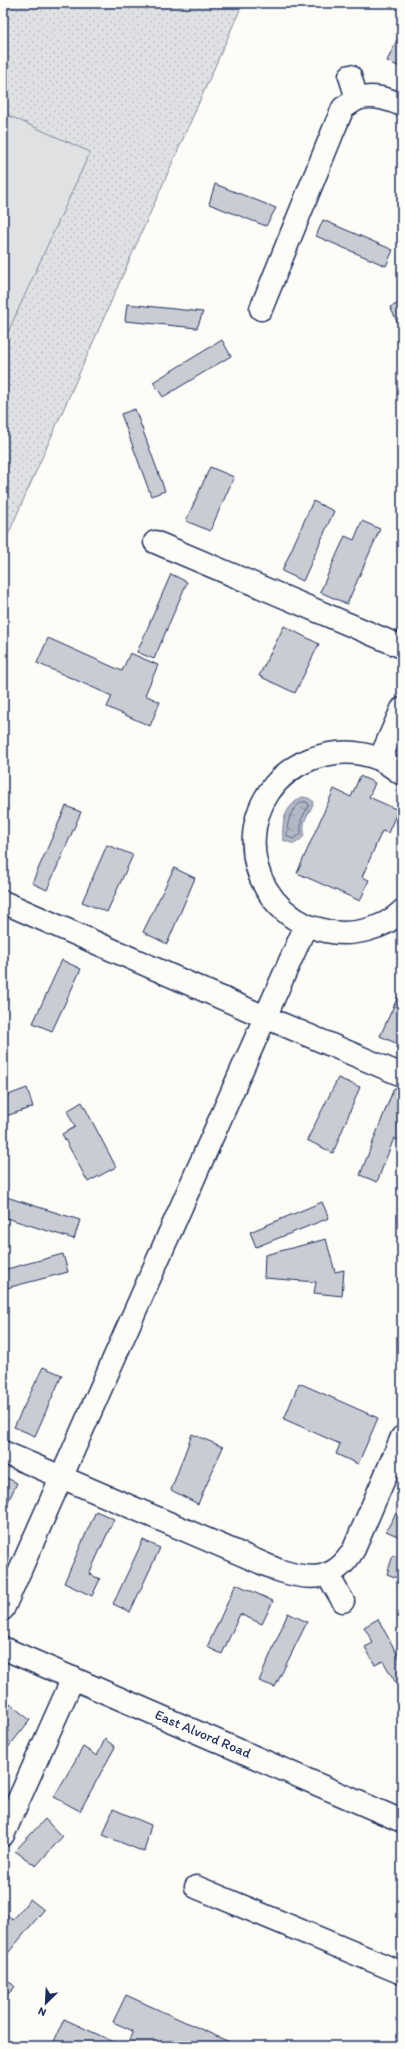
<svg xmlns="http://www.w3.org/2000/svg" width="405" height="2049" font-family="Itim,sans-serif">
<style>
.grass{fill:url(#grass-dots);stroke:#7e88a0}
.pitch{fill:#e0e1e3;stroke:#7e88a0}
.water{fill:url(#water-ripples);stroke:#76819c}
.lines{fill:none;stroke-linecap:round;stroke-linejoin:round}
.shore{stroke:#586687;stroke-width:1}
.building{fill:#c9ccd3;stroke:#1b2f5e}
.minor-casing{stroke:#1b2f5e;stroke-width:25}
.minor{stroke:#fdfcf7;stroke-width:22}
.labels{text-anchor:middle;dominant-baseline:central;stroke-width:3.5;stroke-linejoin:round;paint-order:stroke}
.street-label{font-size:14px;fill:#1b2f5e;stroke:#fdfcf7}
</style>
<defs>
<pattern id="grass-dots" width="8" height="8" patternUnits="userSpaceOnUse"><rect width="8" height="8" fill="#e0e1e3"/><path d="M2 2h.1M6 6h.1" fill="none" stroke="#c0c1c5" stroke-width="1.8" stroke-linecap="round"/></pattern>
<pattern id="water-ripples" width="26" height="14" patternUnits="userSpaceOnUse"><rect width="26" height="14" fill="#b3b8c5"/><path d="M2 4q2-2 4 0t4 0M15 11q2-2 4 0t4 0" fill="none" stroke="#9196a3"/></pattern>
</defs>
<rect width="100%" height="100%" fill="#fdfcf7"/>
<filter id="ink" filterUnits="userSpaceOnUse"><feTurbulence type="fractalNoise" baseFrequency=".025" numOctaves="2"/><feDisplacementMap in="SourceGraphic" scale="8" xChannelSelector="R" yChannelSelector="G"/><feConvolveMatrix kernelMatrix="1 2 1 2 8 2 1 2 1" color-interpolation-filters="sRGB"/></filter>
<g filter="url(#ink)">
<path class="grass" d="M3,3H243L3,546Z"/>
<path class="pitch" d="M3,113L90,152L3,343Z"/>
<path class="water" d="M302,797C322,799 309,809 305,820C301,833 310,835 294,844L283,840C282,820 284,808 302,797Z"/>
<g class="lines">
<path class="shore" d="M302,802H307L309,805L301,820V834L293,839L287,836C287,821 290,809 302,802Z"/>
</g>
<g class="building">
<path d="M402,29V68L387,61Z"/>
<path d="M215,184L276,208L266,226L209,204Z"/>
<path d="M323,220L393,250L386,266L316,236Z"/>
<path d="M402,302V332L390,307Z"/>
<path d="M127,304L203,312L197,328L125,321Z"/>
<path d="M222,340L231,356L163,397L153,382Z"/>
<path d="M135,409L165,491L151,496L121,414Z"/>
<path d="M210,467L234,477L210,531L186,521Z"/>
<path d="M313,501L334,511L303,581L282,571Z"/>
<path d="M362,521L380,529L347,604L320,592L345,536L354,540Z"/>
<path d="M171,574L187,582L154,659L137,652Z"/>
<path d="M284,626L319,644L295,693L259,676Z"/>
<path d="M48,638L122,671L130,653L158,665L145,695L160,702L150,726L107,707L112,696L37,663Z"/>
<path d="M360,776L375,783L369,797L398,810L388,833L382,831L362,877L369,880L360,901L297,873L334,789L351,797Z"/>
<path d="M66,806L81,812L47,890L32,883Z"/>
<path d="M107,845L133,855L107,912L82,902Z"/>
<path d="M174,868L195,878L167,944L143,932Z"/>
<path d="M62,960L81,969L52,1031L33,1023Z"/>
<path d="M402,988V1046L380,1036Z"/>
<path d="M338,1078L360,1087L333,1153L307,1140Z"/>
<path d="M27,1088L33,1107L3,1117V1097Z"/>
<path d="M394,1088L402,1091V1142L394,1138L377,1182L360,1175Z"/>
<path d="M82,1102L116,1167L88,1182L62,1134L75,1127L67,1111Z"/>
<path d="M3,1196L80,1220L74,1239L3,1217Z"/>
<path d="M322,1202L329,1218L256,1247L250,1232Z"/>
<path d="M326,1239L335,1272L344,1270L342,1296L314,1293L316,1282L264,1278L265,1255Z"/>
<path d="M63,1254L68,1272L3,1289V1270Z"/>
<path d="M43,1367L62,1375L35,1436L14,1427Z"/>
<path d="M299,1383L378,1418L358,1464L336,1454L340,1444L284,1419Z"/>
<path d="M192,1434L223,1447L198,1504L171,1490Z"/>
<path d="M3,1476L17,1483L3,1512Z"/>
<path d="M96,1511L114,1519L89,1574L100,1579L92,1596L64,1583Z"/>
<path d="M396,1513L402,1515V1538L386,1531Z"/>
<path d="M143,1540L160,1548L130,1612L113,1604Z"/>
<path d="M393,1555L402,1558V1580L387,1574Z"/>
<path d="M236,1584L273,1601L262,1624L240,1614L222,1654L207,1647Z"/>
<path d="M288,1613L307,1622L275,1687L259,1681Z"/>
<path d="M378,1619L402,1663V1689L400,1690L383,1661L375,1665L365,1647L373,1643L364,1627Z"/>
<path d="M10,1704L30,1720L3,1754V1713Z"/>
<path d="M105,1739L115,1747L80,1811L54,1797L83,1747L97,1756Z"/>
<path d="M113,1809L151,1825L144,1852L103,1835Z"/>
<path d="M45,1819L62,1837L36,1866L15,1851Z"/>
<path d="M30,1899L44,1910L3,1959V1915L5,1913L13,1920Z"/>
<path d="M3,1975L15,1987L3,1999Z"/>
<path d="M126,1995L238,2046H126L133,2031L113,2022Z"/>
<path d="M64,2019L123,2046H52Z"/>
</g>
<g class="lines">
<defs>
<g id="minor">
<path d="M350,76L357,99C373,94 388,99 402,105"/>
<path d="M261,309L334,129L343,108L357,99"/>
<path d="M155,542L402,647"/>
<path d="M380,759L402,709"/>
<path d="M402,774C395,769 387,763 379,759C357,750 333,751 311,759C237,788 234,890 306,925C312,928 320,929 326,931C351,937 384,929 402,911"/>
<path d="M3,902L265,1017L402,1075"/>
<path d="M3,1452L278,1570C310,1581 335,1582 354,1549L402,1437"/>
<path d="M327,1574L343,1601"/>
<path d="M3,1609L306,925"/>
<path d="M3,1648L402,1821"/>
<path d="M3,1835L73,1678"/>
<path d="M196,1887L402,1973"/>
</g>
</defs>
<use href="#minor" class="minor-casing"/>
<use href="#minor" class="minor"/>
</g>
</g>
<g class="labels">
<g class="street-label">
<text transform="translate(203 1734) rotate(23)">East Alvord Road</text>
</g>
</g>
<rect width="405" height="2049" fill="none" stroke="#fdfcf7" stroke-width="16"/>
<rect x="8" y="8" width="389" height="2033" fill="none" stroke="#1b2f5e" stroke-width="1.5" filter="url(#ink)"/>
<g transform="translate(46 2003) rotate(204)" stroke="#fdfcf7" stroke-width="3" paint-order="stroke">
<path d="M0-3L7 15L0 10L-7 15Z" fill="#1b2f5e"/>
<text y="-6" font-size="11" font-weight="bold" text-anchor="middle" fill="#1b2f5e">N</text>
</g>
</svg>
